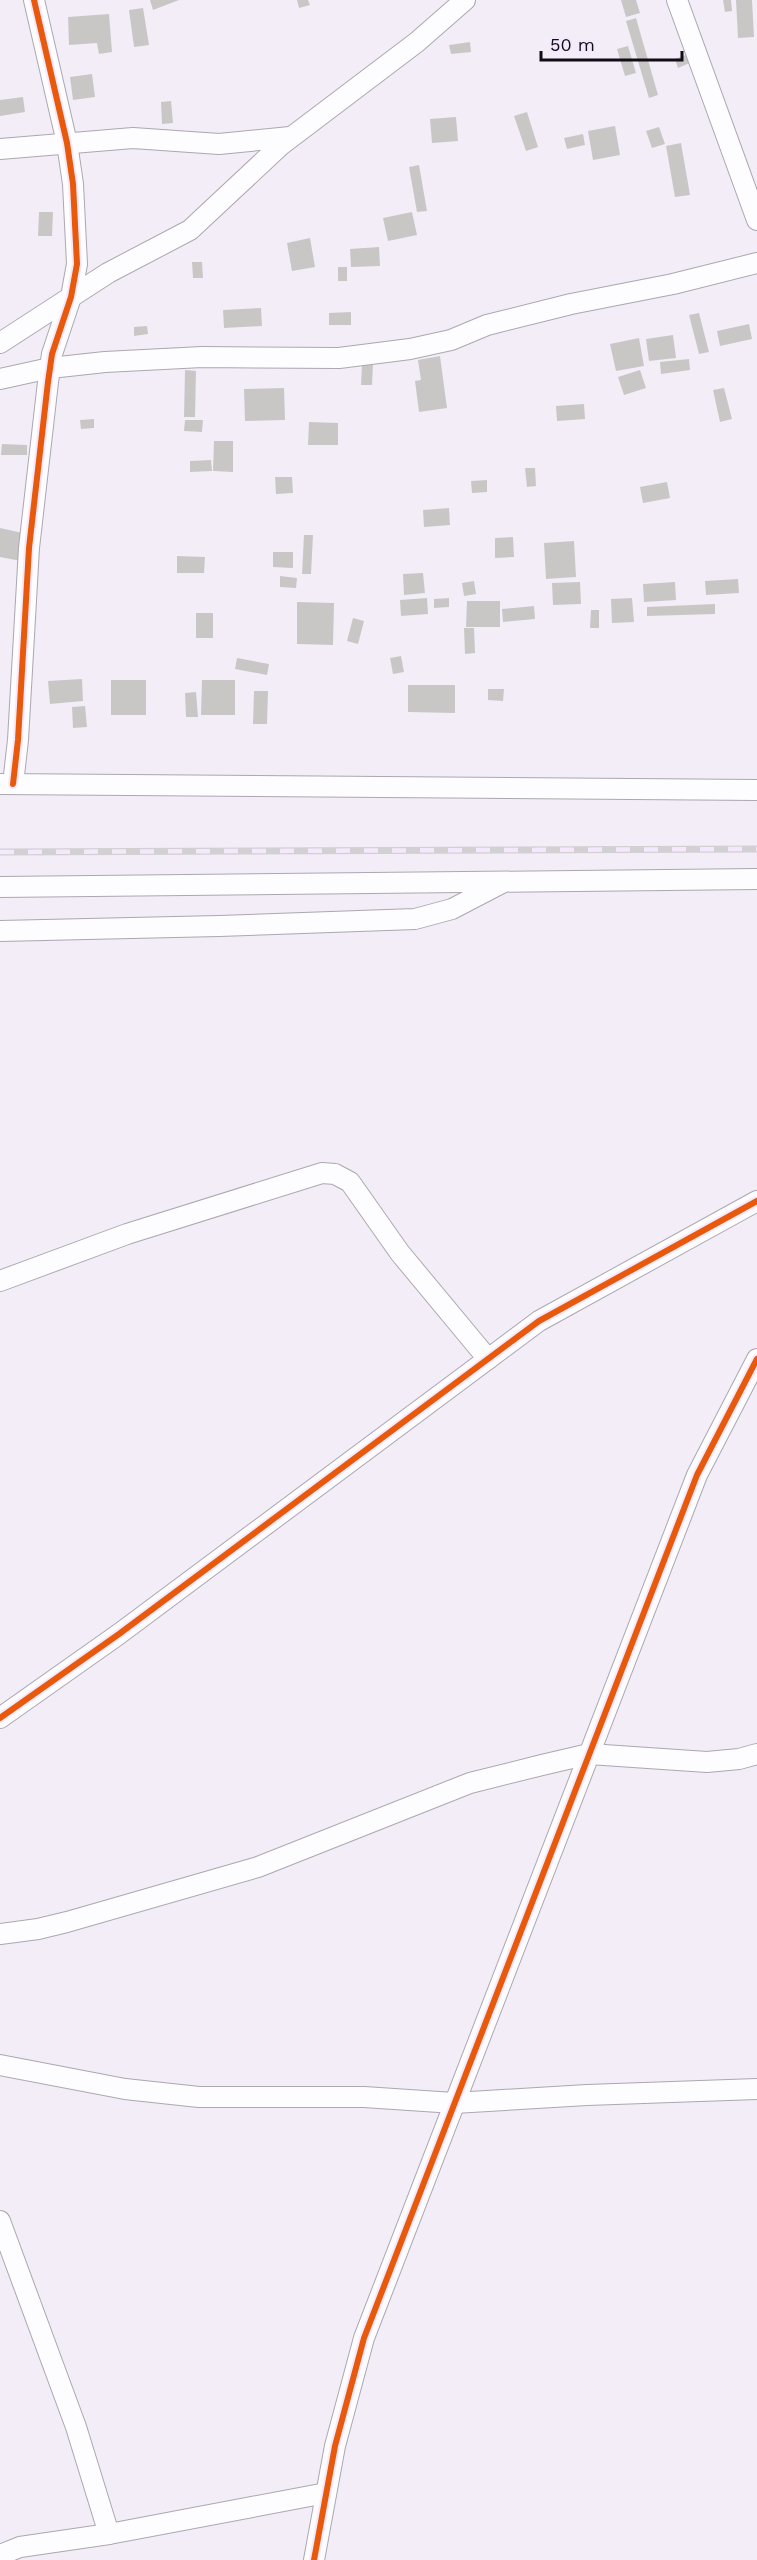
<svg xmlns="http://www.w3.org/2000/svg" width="757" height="2560" font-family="'Work Sans',sans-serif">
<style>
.building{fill:#c9c7c6}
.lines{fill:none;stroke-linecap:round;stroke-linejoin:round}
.minor-casing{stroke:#aca7b0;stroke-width:22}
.minor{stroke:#fdfcfe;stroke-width:20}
.rail-casing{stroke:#d2d0d3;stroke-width:7}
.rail{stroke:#f4e9fc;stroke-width:4.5;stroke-dasharray:14;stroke-linecap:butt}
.cycleway-casing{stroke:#f4e9fc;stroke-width:10}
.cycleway{stroke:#e8590c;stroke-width:6}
</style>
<rect width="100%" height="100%" fill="#f3edf8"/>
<g class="building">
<path d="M150,0H179L153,10Z"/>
<path d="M297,0H308L310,5L299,8Z"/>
<path d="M621,0H636L640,13L626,17Z"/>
<path d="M723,0H731L732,11L725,12Z"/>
<path d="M736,0H752L754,37L738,38Z"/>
<path d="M143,8L149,45L134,47L129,10Z"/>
<path d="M109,14L112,52L99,54L97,43L69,45L68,17Z"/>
<path d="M636,18L658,95L649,98L626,21Z"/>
<path d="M470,42L471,52L451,54L449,45Z"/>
<path d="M628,46L636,73L625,76L617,49Z"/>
<path d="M688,54L692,62L678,68L675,59Z"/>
<path d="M92,74L95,97L73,100L70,77Z"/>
<path d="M23,97L25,112L0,116V100Z"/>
<path d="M171,101L173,123L162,124L161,102Z"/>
<path d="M527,112L538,147L526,151L514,116Z"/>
<path d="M456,117L458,141L432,143L430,119Z"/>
<path d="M615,126L620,155L593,160L588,131Z"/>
<path d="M659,127L665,144L652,148L646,131Z"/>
<path d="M583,134L585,145L567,149L564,138Z"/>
<path d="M681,143L690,195L675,197L666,146Z"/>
<path d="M419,165L427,211L417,212L409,167Z"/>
<path d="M39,212H53L52,236H38Z"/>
<path d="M412,212L417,235L388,241L383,218Z"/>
<path d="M310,238L315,267L292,271L287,243Z"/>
<path d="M379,247L380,266L351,267L350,249Z"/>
<path d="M192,262H202L203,278H193Z"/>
<rect x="338" y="267" width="9" height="14"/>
<path d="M261,308L262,326L224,328L223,310Z"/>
<path d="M351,312V325H329V313Z"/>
<path d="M699,313L709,352L699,354L689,315Z"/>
<path d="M749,324L752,339L720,346L717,331Z"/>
<path d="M147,326L148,334L134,336V327Z"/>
<path d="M673,335L676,358L649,361L646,339Z"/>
<path d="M639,338L644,366L616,371L610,344Z"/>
<path d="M440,356L447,408L419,412L415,381L421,380L418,360Z"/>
<path d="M689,359L690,370L661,374L660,362Z"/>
<path d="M362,364H373L372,385H361Z"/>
<path d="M185,370L196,371L195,417H184Z"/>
<path d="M640,370L646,388L624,395L618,377Z"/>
<path d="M284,388L285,420L245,421L244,389Z"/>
<path d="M724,388L732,419L720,422L713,390Z"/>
<path d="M584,404L585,419L557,421L556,406Z"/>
<path d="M94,419V428L81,429L80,420Z"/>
<path d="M185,420H203L202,432L184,431Z"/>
<path d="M309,422L338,423V445H308Z"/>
<path d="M214,441H233V472L213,471Z"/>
<path d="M2,444L27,445V455H1Z"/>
<path d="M211,460L212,471L190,472V461Z"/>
<path d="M525,468H535L536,486L527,487Z"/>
<path d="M275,477H292L293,493L276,494Z"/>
<path d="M487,480V492L472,493L471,481Z"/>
<path d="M667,482L670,498L643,503L640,487Z"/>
<path d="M449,508L450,525L424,527L423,510Z"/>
<path d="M0,528L27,534L21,561L0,557Z"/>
<path d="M304,535H313L311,574H302Z"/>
<path d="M513,537L514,557L495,558V538Z"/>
<path d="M574,541L576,577L546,579L544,543Z"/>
<path d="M273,552H293V568L273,567Z"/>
<path d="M177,556L205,557L204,573H177Z"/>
<path d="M423,573L425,593L404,595L403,574Z"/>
<path d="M280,576L297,578L296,588L280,587Z"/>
<path d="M738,579L739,593L706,595L705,581Z"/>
<path d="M474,581L476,594L464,596L462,583Z"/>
<path d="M580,582L581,604L553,605L552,583Z"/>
<path d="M675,582L676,600L644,602L643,584Z"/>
<path d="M427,598L428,614L401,616L400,600Z"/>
<path d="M449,598V607L434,608V599Z"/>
<path d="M632,598L634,622L612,623L611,599Z"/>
<path d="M467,601H500V627H466Z"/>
<path d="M297,602L334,603L333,645L297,644Z"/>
<path d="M715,604V614L647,616V607Z"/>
<path d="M534,606L535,619L503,622L502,609Z"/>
<path d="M591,610H599V628H590Z"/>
<rect x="196" y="613" width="17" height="25"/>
<path d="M353,618L364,621L358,644L347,641Z"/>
<path d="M464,628H474L475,653L465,654Z"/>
<path d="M401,656L404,672L393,674L390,658Z"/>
<path d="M237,658L269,664L267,675L235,669Z"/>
<path d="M82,679L83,701L50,704L48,681Z"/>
<rect x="111" y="680" width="35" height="35"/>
<path d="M202,680H235V715H201Z"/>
<path d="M408,685H455V713L408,712Z"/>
<path d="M488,689H504L503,701L488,700Z"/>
<path d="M254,691H268L267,724H253Z"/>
<path d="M196,692L198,717H186L185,693Z"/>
<path d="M85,706L87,727L73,728L72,707Z"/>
</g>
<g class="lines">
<defs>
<g id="minor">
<path d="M677,0L757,220"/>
<path d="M0,149L133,138L219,144L290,137"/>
<path d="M0,343L108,273L190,230L281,145L417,42L465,0"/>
<path d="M0,379L50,368L105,362L202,357L339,358L410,349L451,340L487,325L571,304L673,284L757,263"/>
<path d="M0,784L757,790"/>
<path d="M13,784L18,740L29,548L48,382L52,354L71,297L77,264L73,184L67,143L34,0"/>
<path d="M0,887L757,879"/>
<path d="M0,931L219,926L415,919L452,909L502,883"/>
<path d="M0,1281L127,1234L322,1173L335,1174L350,1182L400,1253L488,1359"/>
<path d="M0,1718L119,1634L539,1321L757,1201"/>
<path d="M0,1934L38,1929L67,1922L258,1867L470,1783L542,1765L589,1754L707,1762L739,1759L757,1754"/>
<path d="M0,2065L125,2089L199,2097H364L454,2103L587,2095L757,2089"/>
<path d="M0,2221L76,2427L109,2534L326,2493"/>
<path d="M0,2555L20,2547L109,2534"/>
<path d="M314,2560L335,2446L364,2338L697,1475L757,1359"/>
</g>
</defs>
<use href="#minor" class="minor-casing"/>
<use href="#minor" class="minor"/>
<defs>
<path id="rail" d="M0,852L757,849"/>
</defs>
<use href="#rail" class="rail-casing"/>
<use href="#rail" class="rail"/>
<defs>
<g id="cycleway">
<path d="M13,784L18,740L29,548L48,382L52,354L71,297L77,264L73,184L67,143L34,0"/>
<path d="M0,1718L119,1634L539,1321L757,1201"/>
<path d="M314,2560L335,2446L364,2338L697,1475L757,1359"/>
</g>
</defs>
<use href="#cycleway" class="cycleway-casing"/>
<use href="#cycleway" class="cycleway"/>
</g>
<path d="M541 51v9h141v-9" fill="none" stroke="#120c16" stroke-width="3"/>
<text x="550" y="51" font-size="18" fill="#120c16" stroke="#f4e9fc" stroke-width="4.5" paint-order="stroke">50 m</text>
</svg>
